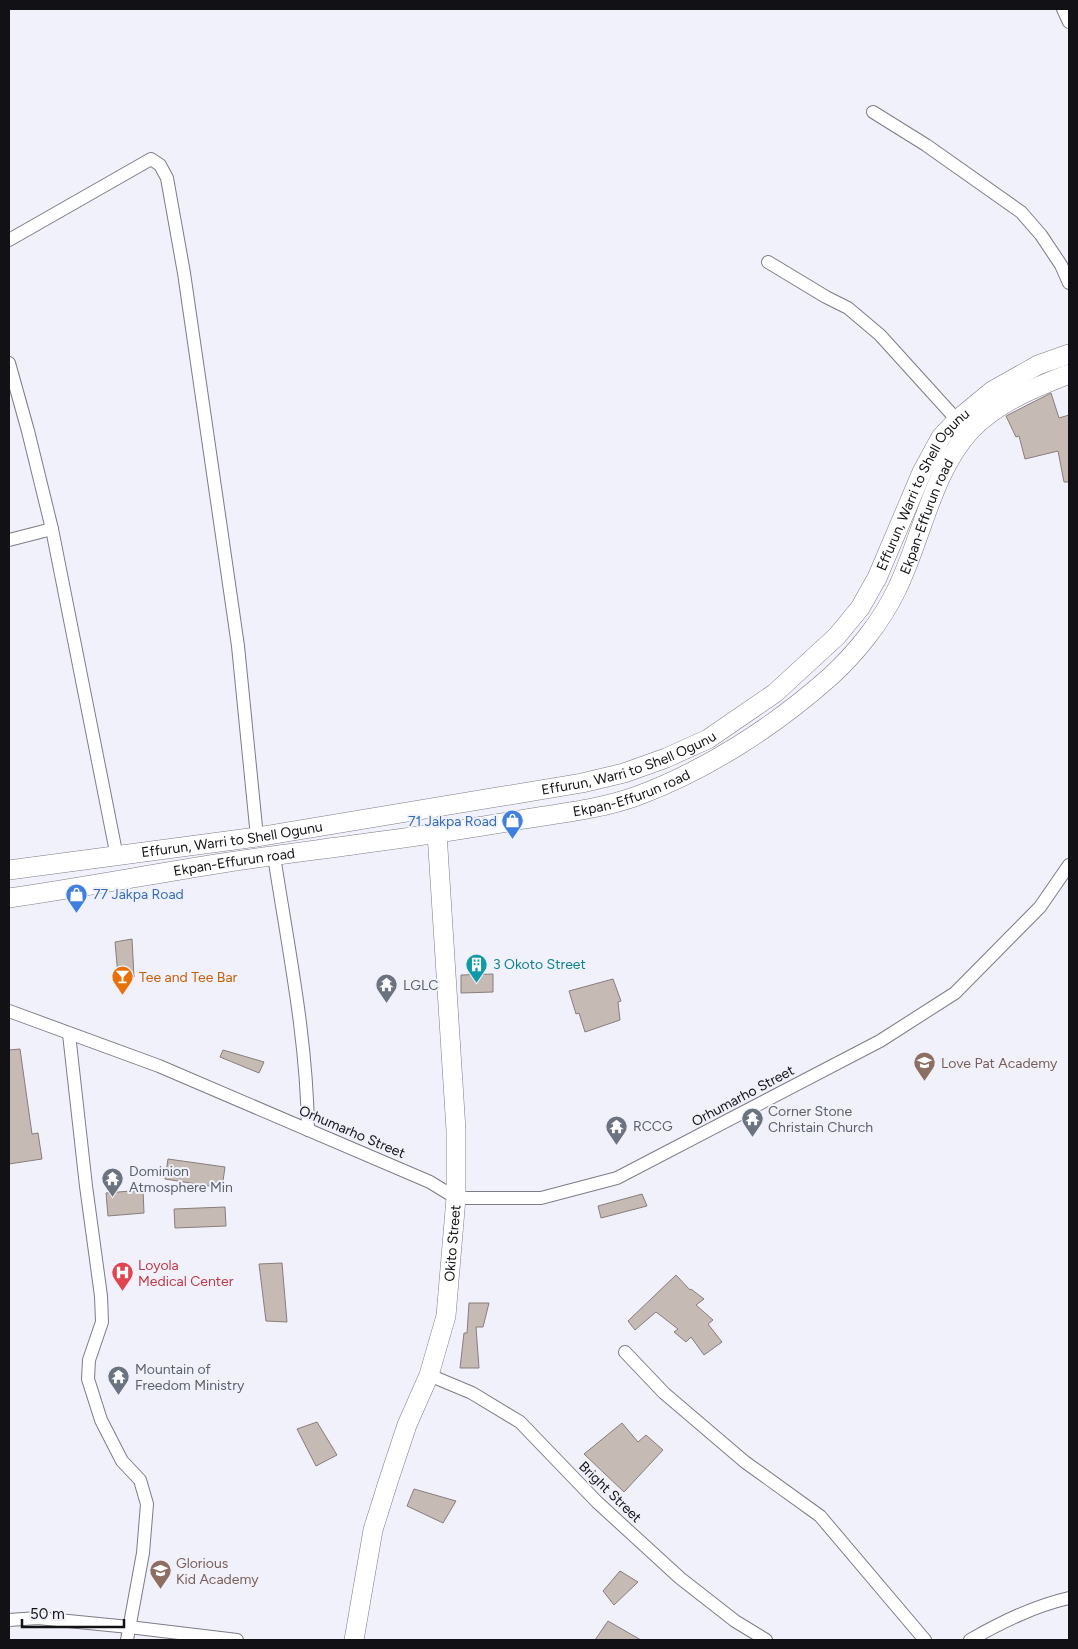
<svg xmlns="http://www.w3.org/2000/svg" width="1078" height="1649" font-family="Figtree,sans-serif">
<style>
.building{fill:#c6bab5;stroke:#887d78}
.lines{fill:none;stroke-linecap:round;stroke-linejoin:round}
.street-casing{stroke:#7d7c87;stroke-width:14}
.secondary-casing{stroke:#7d7c87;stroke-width:20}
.street{stroke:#fff;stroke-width:12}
.secondary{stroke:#fff;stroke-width:19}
.labels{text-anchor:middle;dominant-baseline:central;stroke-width:4;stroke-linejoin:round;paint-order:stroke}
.street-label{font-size:14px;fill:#121216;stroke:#f1f1fc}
.shop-label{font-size:14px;fill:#366cbe;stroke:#f1f1fc;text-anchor:end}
.culture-label{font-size:14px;fill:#0d838f;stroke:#f1f1fc;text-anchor:start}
.food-label{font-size:14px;fill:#c56008;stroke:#f1f1fc;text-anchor:start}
.worship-label{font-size:14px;fill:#5b616d;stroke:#f1f1fc;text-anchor:start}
.education-label{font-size:14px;fill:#785e54;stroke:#f1f1fc;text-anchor:start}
.health-label{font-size:14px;fill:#be3a42;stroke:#f1f1fc;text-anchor:start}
</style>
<rect width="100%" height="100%" fill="#f1f1fc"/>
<g class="building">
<path d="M1051,393L1059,418L1069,415V482H1064L1058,451L1025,459L1019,436L1016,437L1006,416Z"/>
<path d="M132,939L134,977L118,976L115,942Z"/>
<path d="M493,974V992L461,993V975Z"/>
<path d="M613,979L621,1001L618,1002L620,1020L585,1032L579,1013L576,1014L569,991Z"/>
<path d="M20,1049L32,1134L38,1133L42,1159L9,1164V1050Z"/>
<path d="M223,1050L264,1062L259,1073L220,1057Z"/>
<path d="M168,1159L225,1167L222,1188L165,1179Z"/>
<path d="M143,1190L144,1213L108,1216L106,1193Z"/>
<path d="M642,1194L647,1206L601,1218L598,1206Z"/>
<path d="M225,1207L226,1226L175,1228L174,1209Z"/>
<path d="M282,1263L287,1322L266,1321L259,1264Z"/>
<path d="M676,1275L690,1290L691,1289L704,1299L696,1305L713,1320L708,1324L722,1342L704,1355L691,1337L686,1342L674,1332L678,1329L656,1312L635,1330L628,1321Z"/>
<path d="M469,1303H489L483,1327H476L479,1368H460L464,1333H467Z"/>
<path d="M317,1422L337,1455L316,1466L297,1429Z"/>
<path d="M622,1423L638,1442L646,1435L663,1450L624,1492L584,1454Z"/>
<path d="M414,1489L456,1501L443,1523L407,1506Z"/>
<path d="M620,1571L638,1582L614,1605L603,1591Z"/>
<path d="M608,1621L641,1640H595Z"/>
</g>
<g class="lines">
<defs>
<g id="street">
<path d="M1063,9L1069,22"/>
<path d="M873,112L926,145L1021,212L1041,235L1061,265L1069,283"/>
<path d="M9,240L151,159L160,165L167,178L184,273L238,646L257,837"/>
<path d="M768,262L826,297L848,308L880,335L957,420"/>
<path d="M9,363L28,431L52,529L117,857"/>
<path d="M9,540L52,529"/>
<path d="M274,856C288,947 307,1038 308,1130"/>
<path d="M9,1011L159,1066L430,1182L456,1198H541L617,1178L880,1041L955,993L1040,907L1069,865"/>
<path d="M69,1034L86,1186L101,1296L102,1322L89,1360L88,1379L101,1420L122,1461L140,1480L147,1504L143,1553L127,1640"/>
<path d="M625,1352L664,1393L745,1462L820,1516L925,1640"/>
<path d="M429,1375L472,1393L520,1422L597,1502L680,1578L735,1621L766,1640"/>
<path d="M9,1620L38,1618L129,1627L237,1640"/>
<path d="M970,1640C1002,1622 1034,1606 1069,1598"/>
</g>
<g id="secondary">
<path id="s1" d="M9,870L257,837L582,783L624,773L666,758L708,739L775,693L837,636L860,608L877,578L922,472L941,437L957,420L992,391L1038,365L1069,354"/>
<path id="s2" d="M9,898C78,888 147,875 216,864C266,856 317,850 367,843C420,836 472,828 525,819C562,813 601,809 637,796C707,770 775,726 831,676C856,653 881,622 896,591C922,539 931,473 971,430C998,402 1034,388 1069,374"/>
<path id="s3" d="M354,1640L373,1530L389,1479L407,1425L429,1375L446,1316L456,1198V1130L437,833"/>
</g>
</defs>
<use href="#street" class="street-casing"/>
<use href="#secondary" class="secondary-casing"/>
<use href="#street" class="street"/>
<use href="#secondary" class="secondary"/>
</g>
<defs>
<symbol id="shop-pin" viewBox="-11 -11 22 30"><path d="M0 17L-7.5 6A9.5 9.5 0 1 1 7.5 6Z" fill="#3f7fe0" stroke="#f1f1fc"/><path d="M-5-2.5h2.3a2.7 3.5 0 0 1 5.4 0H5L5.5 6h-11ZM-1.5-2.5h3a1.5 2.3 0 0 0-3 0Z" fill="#fff"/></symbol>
<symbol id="building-pin" viewBox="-11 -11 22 30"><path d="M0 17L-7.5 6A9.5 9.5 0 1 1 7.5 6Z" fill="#0f9aa8" stroke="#f1f1fc"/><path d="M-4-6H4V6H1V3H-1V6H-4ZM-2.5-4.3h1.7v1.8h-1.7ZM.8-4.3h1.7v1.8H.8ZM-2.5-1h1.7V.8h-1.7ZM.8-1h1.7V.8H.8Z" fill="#fff"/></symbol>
<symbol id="bar-pin" viewBox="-11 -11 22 30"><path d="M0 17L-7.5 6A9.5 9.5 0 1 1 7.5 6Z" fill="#e8710a" stroke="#f1f1fc"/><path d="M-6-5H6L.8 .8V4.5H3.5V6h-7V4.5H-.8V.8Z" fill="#fff"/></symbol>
<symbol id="temple-pin" viewBox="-11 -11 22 30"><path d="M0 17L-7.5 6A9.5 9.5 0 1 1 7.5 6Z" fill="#6b7280" stroke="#f1f1fc"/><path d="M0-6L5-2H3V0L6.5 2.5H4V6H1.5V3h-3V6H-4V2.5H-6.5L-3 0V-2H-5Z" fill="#fff"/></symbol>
<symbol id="school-pin" viewBox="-11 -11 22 30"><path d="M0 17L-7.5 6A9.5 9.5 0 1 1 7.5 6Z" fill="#8d6e63" stroke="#f1f1fc"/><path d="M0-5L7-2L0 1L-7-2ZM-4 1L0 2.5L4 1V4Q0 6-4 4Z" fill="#fff"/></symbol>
<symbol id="hospital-pin" viewBox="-11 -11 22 30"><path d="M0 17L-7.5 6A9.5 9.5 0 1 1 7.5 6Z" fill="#e0444e" stroke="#f1f1fc"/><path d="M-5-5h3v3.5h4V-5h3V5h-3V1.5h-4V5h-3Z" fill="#fff"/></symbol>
</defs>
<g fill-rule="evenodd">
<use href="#shop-pin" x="500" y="808" width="25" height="34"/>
<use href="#shop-pin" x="64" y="882" width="25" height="34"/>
<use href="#building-pin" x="464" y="952" width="25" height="34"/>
<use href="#bar-pin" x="110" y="964" width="25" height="34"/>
<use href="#temple-pin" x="374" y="972" width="25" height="34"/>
<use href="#school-pin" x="912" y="1050" width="25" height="34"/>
<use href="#temple-pin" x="740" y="1106" width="25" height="34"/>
<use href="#temple-pin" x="604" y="1114" width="25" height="34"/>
<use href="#temple-pin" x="100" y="1166" width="25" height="34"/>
<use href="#hospital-pin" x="110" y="1260" width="25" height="34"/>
<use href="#temple-pin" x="106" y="1364" width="25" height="34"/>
<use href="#school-pin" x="148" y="1558" width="25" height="34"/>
</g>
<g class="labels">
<g class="street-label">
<text stroke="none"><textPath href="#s1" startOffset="1050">Effurun, Warri to Shell Ogunu</textPath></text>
<text stroke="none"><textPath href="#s2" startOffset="1054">Ekpan-Effurun road</textPath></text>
<text stroke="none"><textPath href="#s1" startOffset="630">Effurun, Warri to Shell Ogunu</textPath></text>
<text stroke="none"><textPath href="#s2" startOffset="632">Ekpan-Effurun road</textPath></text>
<text stroke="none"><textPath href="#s1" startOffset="225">Effurun, Warri to Shell Ogunu</textPath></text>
<text stroke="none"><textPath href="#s2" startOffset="228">Ekpan-Effurun road</textPath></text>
<text transform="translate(743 1096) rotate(-28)">Orhumarho Street</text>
<text transform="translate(352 1132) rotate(23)">Orhumarho Street</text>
<text stroke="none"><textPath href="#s3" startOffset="411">Okito Street</textPath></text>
<text transform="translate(610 1492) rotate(44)">Bright Street</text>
</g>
<g class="shop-label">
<text x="497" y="821">71 Jakpa Road</text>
<text x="93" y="894" text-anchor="start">77 Jakpa Road</text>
</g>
<g class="culture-label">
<text x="493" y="964">3 Okoto Street</text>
</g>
<g class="food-label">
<text x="139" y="977">Tee and Tee Bar</text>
</g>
<g class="worship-label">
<text x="403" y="985">LGLC</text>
<text x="768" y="1111">Corner Stone<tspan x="768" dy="16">Christain Church</tspan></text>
<text x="633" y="1126">RCCG</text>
<text x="129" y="1171">Dominion<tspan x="129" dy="16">Atmosphere Min</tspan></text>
<text x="135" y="1369">Mountain of<tspan x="135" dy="16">Freedom Ministry</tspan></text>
</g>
<g class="education-label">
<text x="941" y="1063">Love Pat Academy</text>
<text x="176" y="1563">Glorious<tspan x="176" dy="16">Kid Academy</tspan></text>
</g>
<g class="health-label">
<text x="138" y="1265">Loyola<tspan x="138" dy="16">Medical Center</tspan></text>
</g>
</g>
<rect width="1078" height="1649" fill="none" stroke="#121216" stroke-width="20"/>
<path d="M22 1619v8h102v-8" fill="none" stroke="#121216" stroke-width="2.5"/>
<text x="30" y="1619" font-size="15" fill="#121216" stroke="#f1f1fc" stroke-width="4" paint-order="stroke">50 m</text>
</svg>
